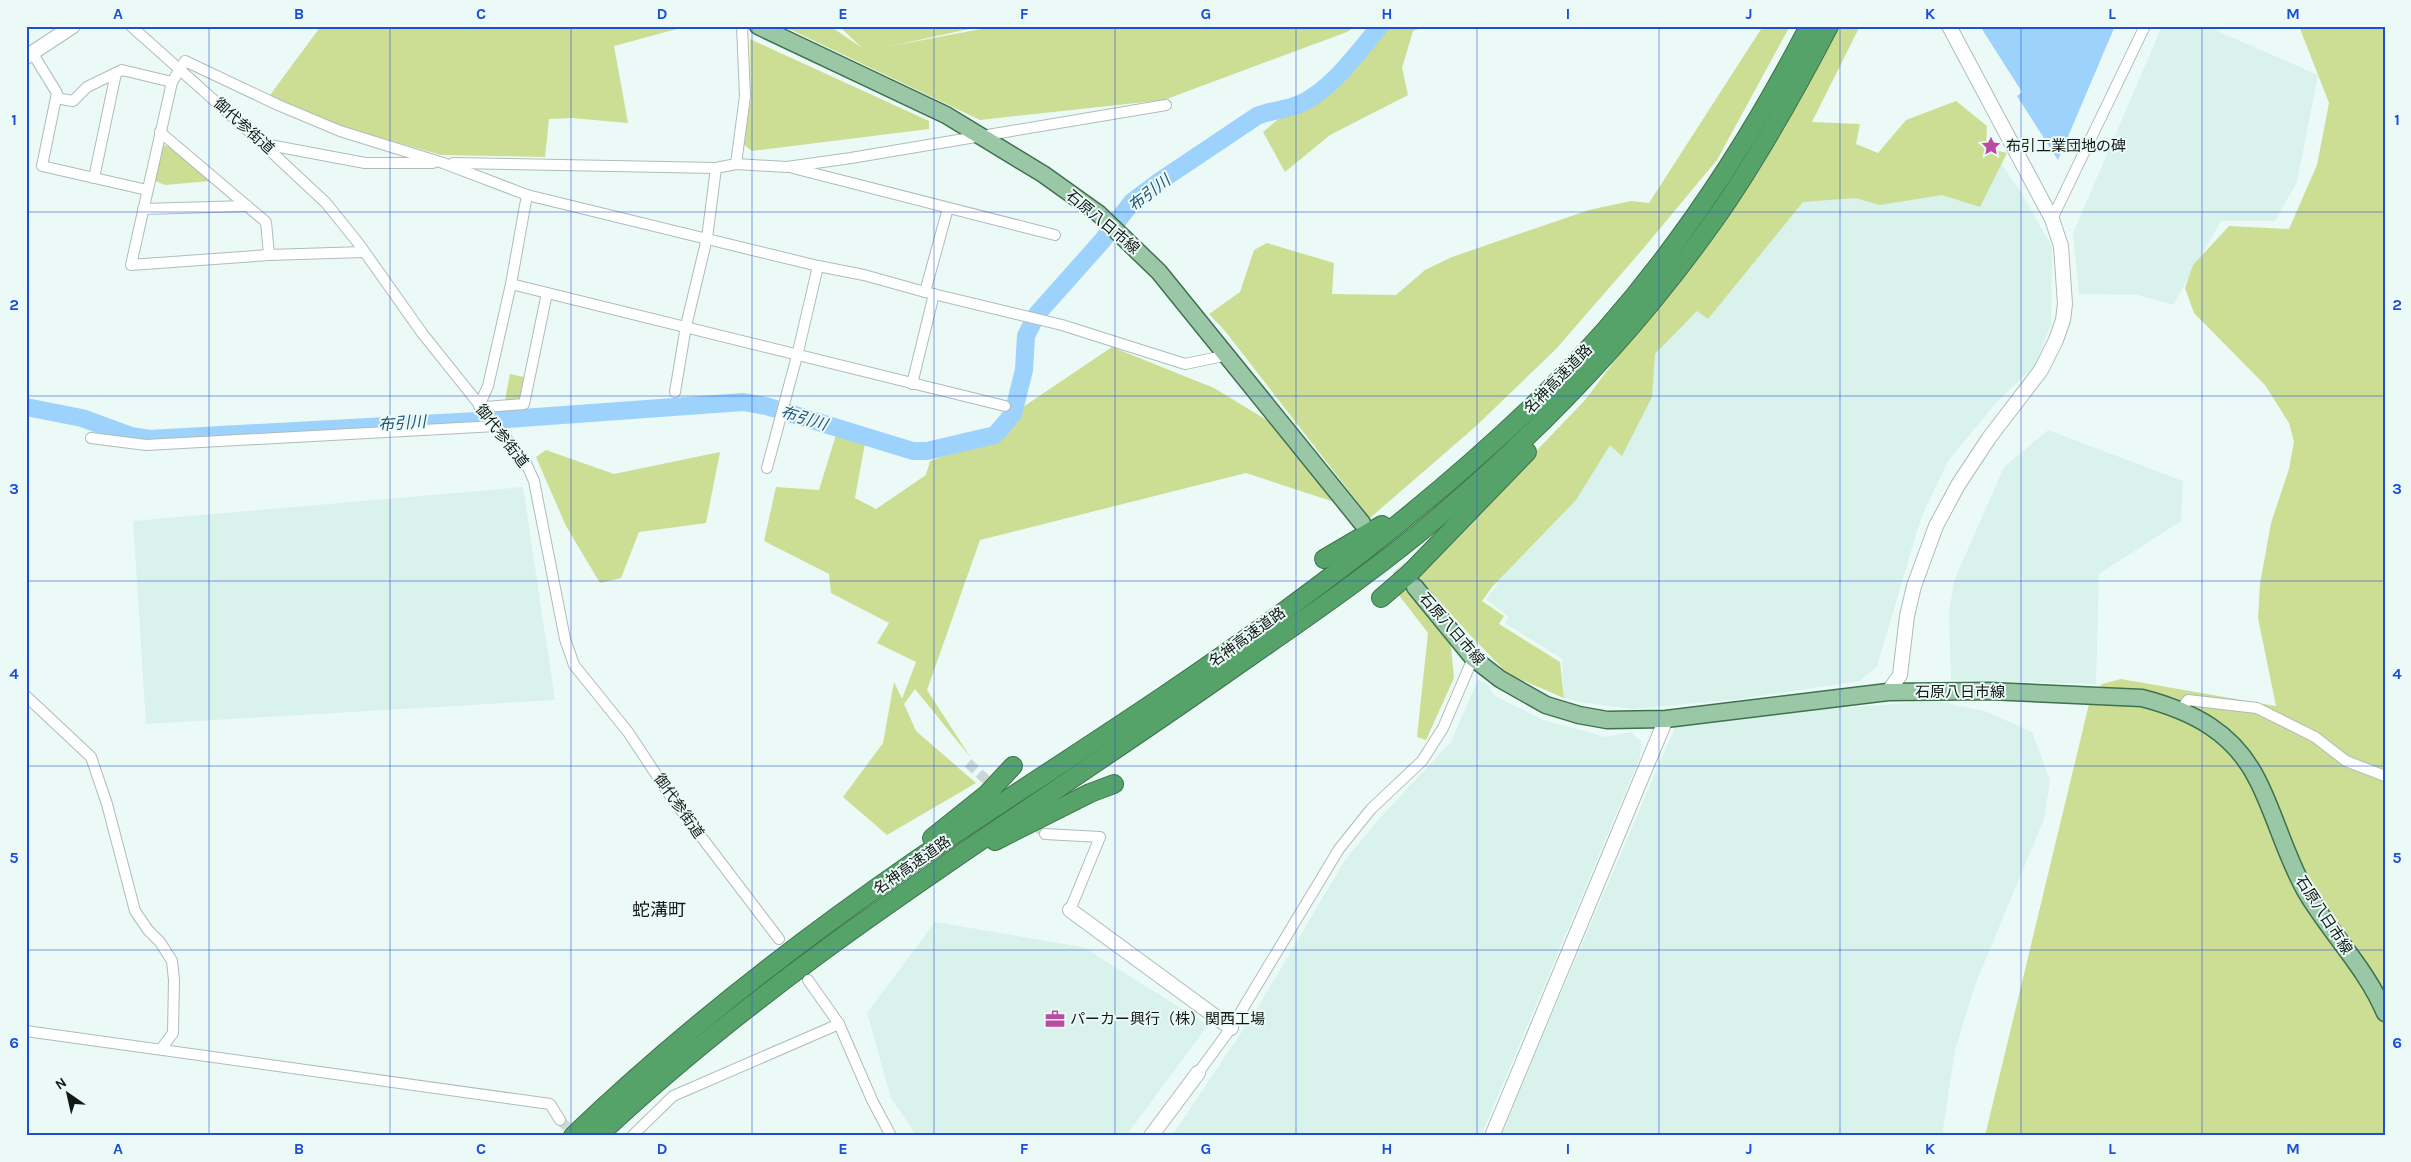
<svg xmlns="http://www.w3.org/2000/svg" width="2411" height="1162" font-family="Karla,'Noto Sans JP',sans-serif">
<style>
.built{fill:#d9f2ec}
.green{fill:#ccdd94}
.water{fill:#9dd2fd}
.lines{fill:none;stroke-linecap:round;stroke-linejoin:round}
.river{stroke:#9dd2fd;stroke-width:18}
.street-tunnel{stroke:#cad8d5;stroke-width:10;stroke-dasharray:10 5;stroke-linecap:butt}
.primary-tunnel{stroke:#cad8d5;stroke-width:16;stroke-dasharray:16 8;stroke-linecap:butt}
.street-casing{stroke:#aebdb9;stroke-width:12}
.secondary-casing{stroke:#aebdb9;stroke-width:16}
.primary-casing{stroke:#3e724d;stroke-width:19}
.highway-casing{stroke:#3e724d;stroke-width:20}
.street{stroke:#fff;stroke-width:10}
.secondary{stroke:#fff;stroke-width:14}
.primary{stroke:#9ac8a6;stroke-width:16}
.highway{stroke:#56a36a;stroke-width:18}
.grid{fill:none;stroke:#1d4ed8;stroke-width:1;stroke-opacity:0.55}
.labels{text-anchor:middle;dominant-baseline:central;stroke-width:4;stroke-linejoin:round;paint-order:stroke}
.street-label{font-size:15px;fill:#121816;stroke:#ebfaf7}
.poi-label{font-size:15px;fill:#121816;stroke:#ebfaf7;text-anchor:start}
.water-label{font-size:16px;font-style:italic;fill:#225377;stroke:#ebfaf7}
.quarter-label{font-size:18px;fill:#121816;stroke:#ebfaf7}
.neatline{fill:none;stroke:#1d4ed8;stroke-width:2}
.grid-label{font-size:16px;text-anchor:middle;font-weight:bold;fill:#1d4ed8}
</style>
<rect width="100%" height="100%" fill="#ebfaf7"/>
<g class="built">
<path d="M2162,26H2206L2318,75L2297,182L2275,221H2221L2173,305L2139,295L2079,294L2073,233Z"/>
<path d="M1955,149L2003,166L2022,194L2052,247L2051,324L2035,365L1996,403L1948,461L1921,518L1877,666L1860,681L1740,699L1634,709L1585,703L1564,698L1562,659L1505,623L1509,617L1486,599L1498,584L1467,563L1773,181Z"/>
<path d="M2048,430L2183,481L2181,521L2099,574L2096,684L1951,680L1949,613L1954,581L2004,467Z"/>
<path d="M523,487L555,700L146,724L133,521Z"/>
<path d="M1478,680L1488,685L1495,696L1544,720L1605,737L1631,732L1641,741L1640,757L1481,1136H1172L1255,1012L1345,860L1378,820L1451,742Z"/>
<path d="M1935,701L1985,711L2032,732L2050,780L2044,819L1975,985L1955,1050L1942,1136H1500L1675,727L1796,711Z"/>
<path d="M935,922L1083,947L1208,1025L1126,1136H917L891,1098L867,1013Z"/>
</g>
<g class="green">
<path d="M321,26H688L614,46L628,123L572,118L549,119L545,157L441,155L343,127L270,95Z"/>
<path d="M783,26H830L862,48L839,26H983L891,46L997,26H1356L1347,32L1164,100L980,120Z"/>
<path d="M1371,26H1426L1413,31L1402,68L1408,95L1330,135L1285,172L1263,132L1314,89Z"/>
<path d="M1763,26H1790L1717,160L1642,250L1556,349L1475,427L1370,518L1225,331L1209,314L1240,292L1254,250L1267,243L1334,263L1332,294L1396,295L1425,270L1452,257L1589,210L1631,201L1649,203Z"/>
<path d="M1834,26H1860L1812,122L1860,124L1856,144L1878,153L1906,120L1956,101L1987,126L1986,148L2007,153L1980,207L1942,195L1880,205L1855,198L1803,202L1708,319L1697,311L1655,354L1652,397L1622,456L1610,445L1576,500L1492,587L1482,601L1504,616L1499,624L1560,662L1564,698L1508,674L1470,635L1419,578L1450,541L1585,400L1762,166Z"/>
<path d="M2299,26H2385V1136H1985L2090,700L2102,684L2121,679L2276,706L2258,618L2260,584L2271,523L2289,469L2294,442L2289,423L2265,385L2194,313L2185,288L2193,265L2229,226L2289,229L2317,165L2329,103Z"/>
<path d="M750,39L929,121V129L752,151L743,144L751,99Z"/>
<path d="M162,145L170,147L210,181L165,185L155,181Z"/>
<path d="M1112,347L1214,388L1275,425L1334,502L1246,473L980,540L927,690L971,758L915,689L904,704L916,731L976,783L887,835L843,797L883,743L894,682L902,699L916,662L877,643L889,623L831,593L829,574L764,541L776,487L819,490L836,435L865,443L855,498L876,509L926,475L930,461L1007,433L1023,407Z"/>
<path d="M510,374L528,378L524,395L519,400H505Z"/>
<path d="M546,450L614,474L720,452L706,523L639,532L621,578L600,583L566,526L536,457Z"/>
<path d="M1406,590L1451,646L1454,678L1426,740L1417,737L1428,633L1398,594Z"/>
</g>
<path class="water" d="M1980,26H2115L2058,160L2017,96L2022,92Z"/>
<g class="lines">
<path class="river" d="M26,407L82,418L131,436L149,439L495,420L743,402L766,406L913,451H927L995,435L1013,414L1024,370L1026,336L1037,314L1102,241L1132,202L1160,181L1257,116C1271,110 1288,110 1302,103C1334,87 1357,53 1380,26"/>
<g class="street-tunnel">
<path d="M968,763L1045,834"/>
<path d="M560,1120L576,1136"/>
</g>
<path class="primary-tunnel" d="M1368,531L1415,587"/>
<defs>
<g id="street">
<path d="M131,26L263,144L326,203L359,244L422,333L526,463L534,481L565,639L574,665L628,732L671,797L779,939"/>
<path d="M33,54L57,93L42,166L147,190"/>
<path d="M56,98L73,101L87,87L122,70L172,82"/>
<path d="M160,132L266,222L269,255"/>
<path d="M264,144L365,163H433"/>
<path d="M453,163L716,168L736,164L787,167L851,158L1166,105"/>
<path d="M736,164L745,96L742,26"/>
<path d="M793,168L1055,235"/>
<path d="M94,178L116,73"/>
<path d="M527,195L511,284L488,386L479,406L486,407L524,404L547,293"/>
<path d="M143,209L247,206"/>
<path d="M2052,219L2145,26"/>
<path d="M364,252L269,255L131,265L172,82L185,61L278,105L340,131L443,163L527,195L818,266L864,275L925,292L1062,325L1185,364L1228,355"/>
<path d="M511,284L1005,406"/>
<path d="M925,292L948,208"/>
<path d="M912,384L934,294"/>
<path d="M675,392L686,326L707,238L716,168"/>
<path d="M91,438L146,445L496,426"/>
<path d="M767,468L797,356L818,266"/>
<path d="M26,696L91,757L107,804L135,911L148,930L160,942L172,961L174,980L173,1033L161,1049"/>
<path d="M2180,710L2188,700L2257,708L2315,737L2346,761L2385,776"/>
<path d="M1045,834L1100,837L1070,910"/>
<path d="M808,980L839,1024L872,1100L891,1136"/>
<path d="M26,1031L550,1104L560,1120"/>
<path d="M1198,1073L1231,1028L1339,849L1371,809L1422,761L1443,728L1473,658"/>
<path d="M632,1136L673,1096L839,1024"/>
</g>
<g id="secondary">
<path d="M26,57L73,26"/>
<path d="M1888,692L1900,675L1907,616L1914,586L1936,526L1958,485L1989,438L2041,370L2056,340L2063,320L2065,304L2061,246L2052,219L1949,26"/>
<path d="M1070,910L1231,1028"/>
<path d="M1151,1136L1198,1073"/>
<path d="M1492,1136L1666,719"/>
</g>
<g id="primary">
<path d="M758,26L946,115L1043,174L1099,214L1159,272L1362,523"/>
<path d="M1415,587L1473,658L1500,679L1546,705L1579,715L1607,720L1666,719L1888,692L1989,691L2142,698C2192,711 2234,732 2258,781C2276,817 2286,857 2306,892C2331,934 2366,968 2385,1013"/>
</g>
<g id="highway">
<path d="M1324,559L1382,525"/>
<path d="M1381,598L1410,573L1527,452"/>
<path d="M932,838L987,794L1013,766"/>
<path d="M995,841L1090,793L1114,784"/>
<path d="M573,1136C678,1035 795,944 915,861C998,804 1084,750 1168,693C1300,603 1429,507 1544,395C1652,289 1740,160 1809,26"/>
<path d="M598,1136C791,954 1020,819 1235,667C1297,624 1360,581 1419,533C1529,442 1630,339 1713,222C1757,160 1794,93 1829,26"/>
</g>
</defs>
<use href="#street" class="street-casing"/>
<use href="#secondary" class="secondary-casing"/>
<use href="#primary" class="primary-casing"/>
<use href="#highway" class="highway-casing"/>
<use href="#street" class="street"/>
<use href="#secondary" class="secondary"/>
<use href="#primary" class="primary"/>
<use href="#highway" class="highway"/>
</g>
<path class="grid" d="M209,26V1136M390,26V1136M571,26V1136M752,26V1136M934,26V1136M1115,26V1136M1296,26V1136M1477,26V1136M1659,26V1136M1840,26V1136M2021,26V1136M2202,26V1136M26,212H2385M26,396H2385M26,581H2385M26,766H2385M26,950H2385"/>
<defs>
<symbol id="sight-bare" viewBox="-9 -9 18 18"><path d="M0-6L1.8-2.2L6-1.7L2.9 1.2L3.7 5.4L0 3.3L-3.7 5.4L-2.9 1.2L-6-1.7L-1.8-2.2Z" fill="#bc4aa4" stroke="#ebfaf7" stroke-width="2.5" paint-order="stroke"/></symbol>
<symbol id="office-bare" viewBox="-9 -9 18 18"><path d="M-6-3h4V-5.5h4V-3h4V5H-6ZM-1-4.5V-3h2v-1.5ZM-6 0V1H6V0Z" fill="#bc4aa4" stroke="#ebfaf7" stroke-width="2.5" paint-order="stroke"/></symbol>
</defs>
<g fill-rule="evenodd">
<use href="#sight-bare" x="1977" y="132" width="28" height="28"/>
<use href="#office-bare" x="1041" y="1005" width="28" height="28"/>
</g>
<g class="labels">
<g class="street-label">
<text transform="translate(244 126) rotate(42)">御代参街道</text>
<text transform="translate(1103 222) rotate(40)">石原八日市線</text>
<text transform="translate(1558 379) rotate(-46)">名神高速道路</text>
<text transform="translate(502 436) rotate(52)">御代参街道</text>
<text transform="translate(1452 629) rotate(49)">石原八日市線</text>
<text transform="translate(1247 637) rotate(-36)">名神高速道路</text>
<text x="1960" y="692">石原八日市線</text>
<text transform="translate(679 806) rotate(55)">御代参街道</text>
<text transform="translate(912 865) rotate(-35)">名神高速道路</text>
<text transform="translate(2324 915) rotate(57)">石原八日市線</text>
</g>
<g class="poi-label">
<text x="2006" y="146">布引工業団地の碑</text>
<text x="1070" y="1019">パーカー興行（株）関西工場</text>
</g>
<g class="water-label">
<text transform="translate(1149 193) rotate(-38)">布引川</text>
<text transform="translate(804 418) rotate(17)">布引川</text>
<text transform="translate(402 423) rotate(-4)">布引川</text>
</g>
<g class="quarter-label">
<text x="659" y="910">蛇溝町</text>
</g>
</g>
<rect width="2411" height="1162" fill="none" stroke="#ebfaf7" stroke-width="55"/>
<g transform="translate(68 1094) rotate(326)" stroke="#ebfaf7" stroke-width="4" paint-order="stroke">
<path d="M0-4L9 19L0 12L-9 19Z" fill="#121816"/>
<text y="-8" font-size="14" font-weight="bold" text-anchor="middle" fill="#121816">N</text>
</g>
<rect x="28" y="28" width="2356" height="1106" class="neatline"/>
<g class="grid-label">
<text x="118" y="19">A</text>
<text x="299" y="19">B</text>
<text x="481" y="19">C</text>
<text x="662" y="19">D</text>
<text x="843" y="19">E</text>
<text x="1024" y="19">F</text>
<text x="1206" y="19">G</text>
<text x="1387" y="19">H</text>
<text x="1568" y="19">I</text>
<text x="1749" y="19">J</text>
<text x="1930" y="19">K</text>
<text x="2112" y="19">L</text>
<text x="2293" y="19">M</text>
<text x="14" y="125">1</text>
<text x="2397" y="125">1</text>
<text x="14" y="310">2</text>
<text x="2397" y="310">2</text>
<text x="14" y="494">3</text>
<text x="2397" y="494">3</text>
<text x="14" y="679">4</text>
<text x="2397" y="679">4</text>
<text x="14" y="863">5</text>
<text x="2397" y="863">5</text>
<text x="14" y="1048">6</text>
<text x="2397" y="1048">6</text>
<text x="118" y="1154">A</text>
<text x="299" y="1154">B</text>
<text x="481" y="1154">C</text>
<text x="662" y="1154">D</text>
<text x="843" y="1154">E</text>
<text x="1024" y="1154">F</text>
<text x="1206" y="1154">G</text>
<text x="1387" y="1154">H</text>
<text x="1568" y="1154">I</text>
<text x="1749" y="1154">J</text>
<text x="1930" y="1154">K</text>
<text x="2112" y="1154">L</text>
<text x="2293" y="1154">M</text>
</g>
</svg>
